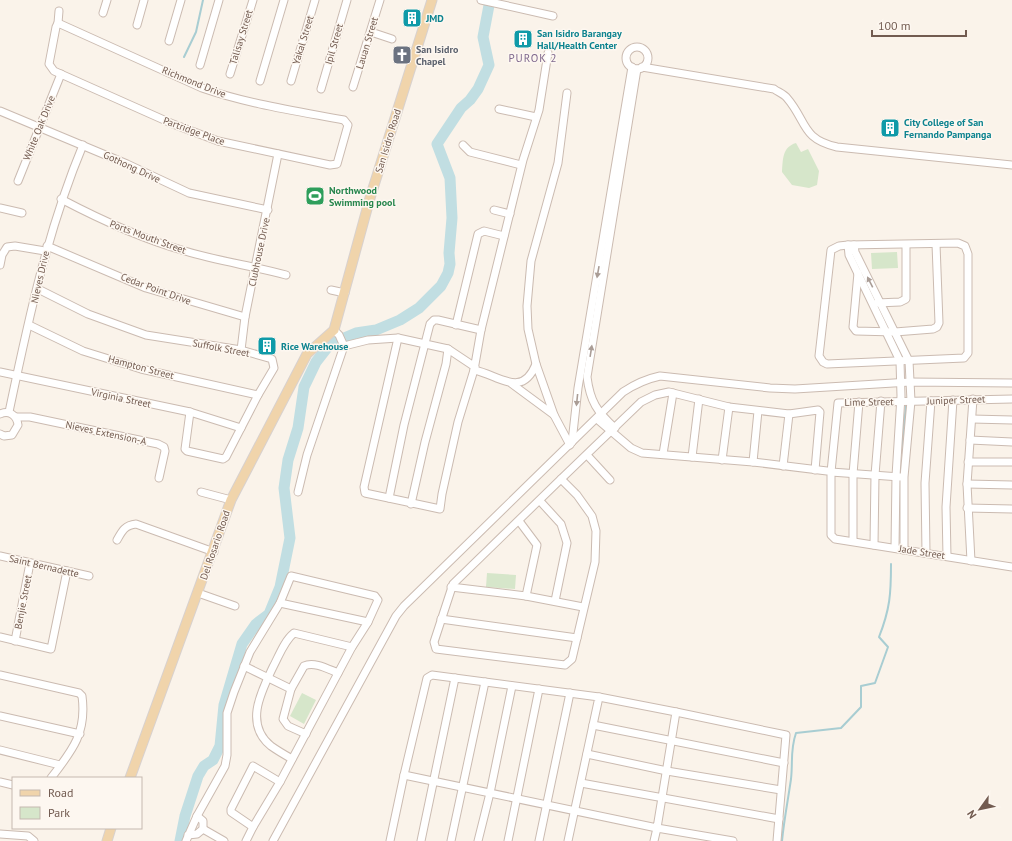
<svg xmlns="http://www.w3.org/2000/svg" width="1012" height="841" font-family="'PT Sans',sans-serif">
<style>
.green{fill:#d6e6ca}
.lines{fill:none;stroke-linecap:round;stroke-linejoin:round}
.stream{stroke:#a8cdd2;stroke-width:2}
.river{stroke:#c1dee2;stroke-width:11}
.minor-casing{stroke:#cbbbb1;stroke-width:9}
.major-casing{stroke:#d8d1ce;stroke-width:11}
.minor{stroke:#fff;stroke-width:7}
.major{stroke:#f0d4ab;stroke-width:9}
.oneway{fill:#aa9d96}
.labels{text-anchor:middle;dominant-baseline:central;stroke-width:3;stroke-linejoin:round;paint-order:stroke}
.culture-label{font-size:10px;font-weight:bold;fill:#0d838f;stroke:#fdf7f0;text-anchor:start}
.street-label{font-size:10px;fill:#725b50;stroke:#fdf7f0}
.worship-label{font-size:10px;font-weight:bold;fill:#5b616d;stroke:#fdf7f0;text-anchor:start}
.leisure-label{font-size:10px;font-weight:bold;fill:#27864d;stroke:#fdf7f0;text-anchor:start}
.neighbourhood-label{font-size:11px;letter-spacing:1px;fill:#7f688d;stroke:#fdf7f0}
</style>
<rect width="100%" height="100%" fill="#faf3ea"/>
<g class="green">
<path d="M796,143L801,152L808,149L819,171L817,185L809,188L792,185L782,172C783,160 782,147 796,143Z"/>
<path d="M897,252L898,268L872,269L871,253Z"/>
<path d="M487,573L516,575L515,589L486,587Z"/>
<path d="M302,693L316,700L304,724L290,716Z"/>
</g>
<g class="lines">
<g class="stream">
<path d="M184,57L196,32L203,0"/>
<path d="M901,453L906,406"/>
<path d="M899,491L901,522"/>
<path d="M782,841C784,820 788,800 791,779C793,762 790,750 796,733L841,728L861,707V686L875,683L888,647L879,637C890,609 891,594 891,564"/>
</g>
<path class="river" d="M180,841L185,816L198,776L204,766L213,760L220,746L224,705L242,644L256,624L269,614L280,587L290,538L284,488L288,460L298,428L304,387L316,362L330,344L356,333L376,330L400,320L419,308L441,286L448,273L450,264L449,253L452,218L450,178L437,144L461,108L470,100L478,89L489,65L483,37L490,0"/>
<defs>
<g id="minor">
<path d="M481,0L553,16"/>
<path d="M103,13L107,0"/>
<path d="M58,23L202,88C248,104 296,111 344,120L348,125L337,164L330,165L218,141L173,124L54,71L49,64L56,27Z"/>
<path d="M58,23L59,11"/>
<path d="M137,25L144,0"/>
<path d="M371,32L392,39"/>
<path d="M169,41L181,0"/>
<circle cx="637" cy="58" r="11"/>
<path d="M200,65L219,0"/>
<path d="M642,67L774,89C778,92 784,94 787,98C807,121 801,139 837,147L1012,165"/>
<path d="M230,74L253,0"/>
<path d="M260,81L284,0"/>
<path d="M291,81L315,0"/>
<path d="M353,87L380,0"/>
<path d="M321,89L347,0"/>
<path d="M499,109L536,117"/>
<path d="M0,111L127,164L189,193L268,210"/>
<path d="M463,145L470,152L521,165"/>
<path d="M18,181L61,74"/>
<path d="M61,199C101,220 142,239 185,251C218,261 253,266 286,275"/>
<path d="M0,208L22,213"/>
<path d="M494,210L510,214"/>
<path d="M958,243L965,246L968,254V353L964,358L827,364L823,362L819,356L831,250L839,246L848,245Z"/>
<path d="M848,245L849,255L900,361L901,396L896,476L895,548"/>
<path d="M854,245L855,252L909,361L911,401L904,477V550"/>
<path d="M47,246L146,288L245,317"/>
<path d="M0,265L2,255L7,247L15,246L45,251"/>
<path d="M858,273L853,327L856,331L895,332L933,329L937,327L939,323L936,244"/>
<path d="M38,289L88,314L146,335L241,350L272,359L274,368L258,395L226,457L223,459L187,451L185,449L190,412"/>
<path d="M331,290L345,293"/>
<path d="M877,303L900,302L906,299V245"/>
<path d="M29,325L83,351L141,369L258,395"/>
<path d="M456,325L478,234L484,231L504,236"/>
<path d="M344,346L368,340L398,338"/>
<path d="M241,350L245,317L278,154"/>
<path d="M536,364L528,329L527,306L531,261L558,163L567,93"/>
<path d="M475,367L448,349L398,338L364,487L365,493L440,509L442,494L458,422L474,370L481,330L523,160L539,110L548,53"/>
<path d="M474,370C499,375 522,399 536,364L554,415"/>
<path d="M0,372L190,412L241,428"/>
<path d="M512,384L554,415L570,445"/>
<path d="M1012,399L838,403L831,472V535L835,539L1012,567"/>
<path d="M9,412C28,322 47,231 83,145"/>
<path d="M0,414C9,410 17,415 18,425L12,435L4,436L0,434"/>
<path d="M16,417H30L158,444L164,447L165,451L159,478"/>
<path d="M597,419L631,448L642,453L753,462L827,471"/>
<path d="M972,419L1012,420"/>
<path d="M615,428C597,412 590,401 587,377L637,69"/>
<path d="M970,440L1012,442"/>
<path d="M572,442L578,388L632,67"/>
<path d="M663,454L673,393"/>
<path d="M587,455L610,480"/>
<path d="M692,457L699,399"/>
<path d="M722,460L729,407"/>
<path d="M753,462L758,411"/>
<path d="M968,462H1012"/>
<path d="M783,466L789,414"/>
<path d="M831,472L900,477"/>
<path d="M561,479L577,495L592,516L596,531L595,562L572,659L565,665L436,649L434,642L453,584Z"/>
<path d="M561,479L641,402L655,395L669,392L729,407L789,414L818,410L820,412L815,470"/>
<path d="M967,484L1012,485"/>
<path d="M201,492L231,500"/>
<path d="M298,492L307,455L344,346L339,335L334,330"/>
<path d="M389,498L404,425L430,324L434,320H438L481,330"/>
<path d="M540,501L561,524L567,543L555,601"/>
<path d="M411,504L425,442L446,364L448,349"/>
<path d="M967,508L1012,509"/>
<path d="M519,521L537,545L526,596"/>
<path d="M117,540C122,531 125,525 136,524L214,552"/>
<path d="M853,541V474L859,402"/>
<path d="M874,545L875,475L881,401"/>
<path d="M926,553L925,483L931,401"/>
<path d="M0,556L89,576"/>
<path d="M947,556L946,507L953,400"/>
<path d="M971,561L967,484L973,399"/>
<path d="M451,587L526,596L583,607"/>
<path d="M198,593L235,606"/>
<path d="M280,603L368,622"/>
<path d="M441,619L577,638"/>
<path d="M0,637L51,649L67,571"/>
<path d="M15,641L30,563"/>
<path d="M244,666L291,689"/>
<path d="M0,675L79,693L82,696C87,733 72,751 51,778"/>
<path d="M676,712L786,735L777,841"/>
<path d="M0,716L80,734"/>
<path d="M593,725L784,763"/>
<path d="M306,734L288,726L283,719L291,689L304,666C314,661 328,669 338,673"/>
<path d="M0,750L60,765"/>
<path d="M587,754L667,771L781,790"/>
<path d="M292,759C285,755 278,751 271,746C244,724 261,692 273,667C279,656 284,641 294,633L352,647"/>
<path d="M404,775L657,828L676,712L599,697"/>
<path d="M0,782L13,785"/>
<path d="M581,783L779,819"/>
<path d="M253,827L231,812V809L253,766L280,782"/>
<path d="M203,829L224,841"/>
<path d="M0,834L28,836L34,841"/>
<path d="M188,835L197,834L203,829V821L197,816"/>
<path d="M186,841L197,816L225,766L227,755V713L234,692L250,652L280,603L291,576L375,596L378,600L368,622L352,647L280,782L253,827L246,841"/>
<path d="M273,841L396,616L404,606L623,392C635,384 646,379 660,376L770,388L795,389L910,382L1012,383"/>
<path d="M390,841L404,775L427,678L432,675L599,697L568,841"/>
<path d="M421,841L455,678"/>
<path d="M451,841L485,682"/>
<path d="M478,841L490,793L512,686"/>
<path d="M508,841L539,689"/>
<path d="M539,841L570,693"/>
<path d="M654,841L657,828L733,841"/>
</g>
<g id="major">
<path d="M130,778L231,500L307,354L334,330L370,198L432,0"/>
<path d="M107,841L111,828"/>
</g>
</defs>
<use href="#minor" class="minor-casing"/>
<use href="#major" class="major-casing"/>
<use href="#minor" class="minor"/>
<use href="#major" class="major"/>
</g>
<defs><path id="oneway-solid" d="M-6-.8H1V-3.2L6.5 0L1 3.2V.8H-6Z"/></defs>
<g class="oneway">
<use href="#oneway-solid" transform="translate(598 272) rotate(100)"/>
<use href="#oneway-solid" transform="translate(870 282) rotate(-117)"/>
<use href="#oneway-solid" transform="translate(591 351) rotate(-81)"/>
<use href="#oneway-solid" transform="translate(577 400) rotate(96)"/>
</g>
<defs>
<symbol id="building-square" viewBox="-11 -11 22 22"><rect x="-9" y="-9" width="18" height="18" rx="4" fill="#0f9aa8" stroke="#fdf7f0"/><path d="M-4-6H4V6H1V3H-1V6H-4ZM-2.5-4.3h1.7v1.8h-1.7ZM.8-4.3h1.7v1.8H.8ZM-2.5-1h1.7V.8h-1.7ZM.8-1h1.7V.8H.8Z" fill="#fff"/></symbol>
<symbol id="church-square" viewBox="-11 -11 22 22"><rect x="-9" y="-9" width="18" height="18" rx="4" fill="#6b7280" stroke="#fdf7f0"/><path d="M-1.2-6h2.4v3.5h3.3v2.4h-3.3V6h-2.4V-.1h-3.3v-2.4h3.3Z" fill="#fff"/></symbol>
<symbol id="stadium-square" viewBox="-11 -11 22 22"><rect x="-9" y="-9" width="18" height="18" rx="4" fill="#2e9e5b" stroke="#fdf7f0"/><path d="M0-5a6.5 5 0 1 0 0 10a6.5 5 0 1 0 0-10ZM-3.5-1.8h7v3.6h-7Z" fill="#fff"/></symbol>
</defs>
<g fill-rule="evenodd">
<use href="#building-square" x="401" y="7" width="22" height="22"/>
<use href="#building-square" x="512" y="28" width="22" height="22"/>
<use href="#church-square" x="391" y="44" width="22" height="22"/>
<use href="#building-square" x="879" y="117" width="22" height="22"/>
<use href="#stadium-square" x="304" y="185" width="22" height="22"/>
<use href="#building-square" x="256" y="335" width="22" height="22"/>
</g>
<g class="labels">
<g class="culture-label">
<text x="426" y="18">JMD</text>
<text x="537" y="33">San Isidro Barangay<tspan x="537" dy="12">Hall/Health Center</tspan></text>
<text x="904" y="122">City College of San<tspan x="904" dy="12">Fernando Pampanga</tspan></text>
<text x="281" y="346">Rice Warehouse</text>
</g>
<g class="street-label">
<text transform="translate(241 37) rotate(-73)">Talisay Street</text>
<text transform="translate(303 40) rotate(-73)">Yakal Street</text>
<text transform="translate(367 43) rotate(-73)">Lauan Street</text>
<text transform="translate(334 44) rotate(-74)">Ipil Street</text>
<text transform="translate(194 82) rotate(22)">Richmond Drive</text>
<text transform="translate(39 128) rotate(-68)">White Oak Drive</text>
<text transform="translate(194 131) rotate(20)">Partridge Place</text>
<text transform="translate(388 141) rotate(-73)">San Isidro Road</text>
<text transform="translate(132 167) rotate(25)">Gothong Drive</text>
<text transform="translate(148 237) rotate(20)">Ports Mouth Street</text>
<text transform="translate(259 252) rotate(-78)">Clubhouse Drive</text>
<text transform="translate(40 277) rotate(-77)">Nieves Drive</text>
<text transform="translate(156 289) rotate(20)">Cedar Point Drive</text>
<text transform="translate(221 348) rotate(11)">Suffolk Street</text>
<text transform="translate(141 367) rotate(15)">Hampton Street</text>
<text transform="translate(121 398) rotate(12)">Virginia Street</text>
<text transform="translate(956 400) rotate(-2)">Juniper Street</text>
<text transform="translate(869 402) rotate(-1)">Lime Street</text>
<text transform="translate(106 433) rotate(12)">Nieves Extension-A</text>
<text transform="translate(215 545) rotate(-71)">Del Rosario Road</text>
<text transform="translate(922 552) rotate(9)">Jade Street</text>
<text transform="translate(44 566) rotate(13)">Saint Bernadette</text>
<text transform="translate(23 602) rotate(-79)">Benjie Street</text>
</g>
<g class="worship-label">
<text x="416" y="49">San Isidro<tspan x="416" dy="12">Chapel</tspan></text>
</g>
<g class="leisure-label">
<text x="329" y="190">Northwood<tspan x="329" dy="12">Swimming pool</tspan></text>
</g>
<g class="neighbourhood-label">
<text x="533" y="58">PUROK 2</text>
</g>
</g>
<rect x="12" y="777" width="130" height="52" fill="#fdf7f0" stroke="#c5b9b0"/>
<rect x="20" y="790" width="20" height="6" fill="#f0d4ab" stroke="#c5b9b0"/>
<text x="48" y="797" font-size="12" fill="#725b50">Road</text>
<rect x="20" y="807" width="20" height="12" fill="#d6e6ca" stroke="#c5b9b0"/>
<text x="48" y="817" font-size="12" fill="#725b50">Park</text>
<g transform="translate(980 809) rotate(237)" stroke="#fdf7f0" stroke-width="3" paint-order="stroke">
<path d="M0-3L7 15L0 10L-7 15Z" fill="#725b50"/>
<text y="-6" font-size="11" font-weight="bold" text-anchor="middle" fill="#725b50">N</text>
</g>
<path d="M872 30v6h94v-6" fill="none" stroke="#725b50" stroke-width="2"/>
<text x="878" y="30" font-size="12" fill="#725b50" stroke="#fdf7f0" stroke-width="3" paint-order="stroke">100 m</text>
</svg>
